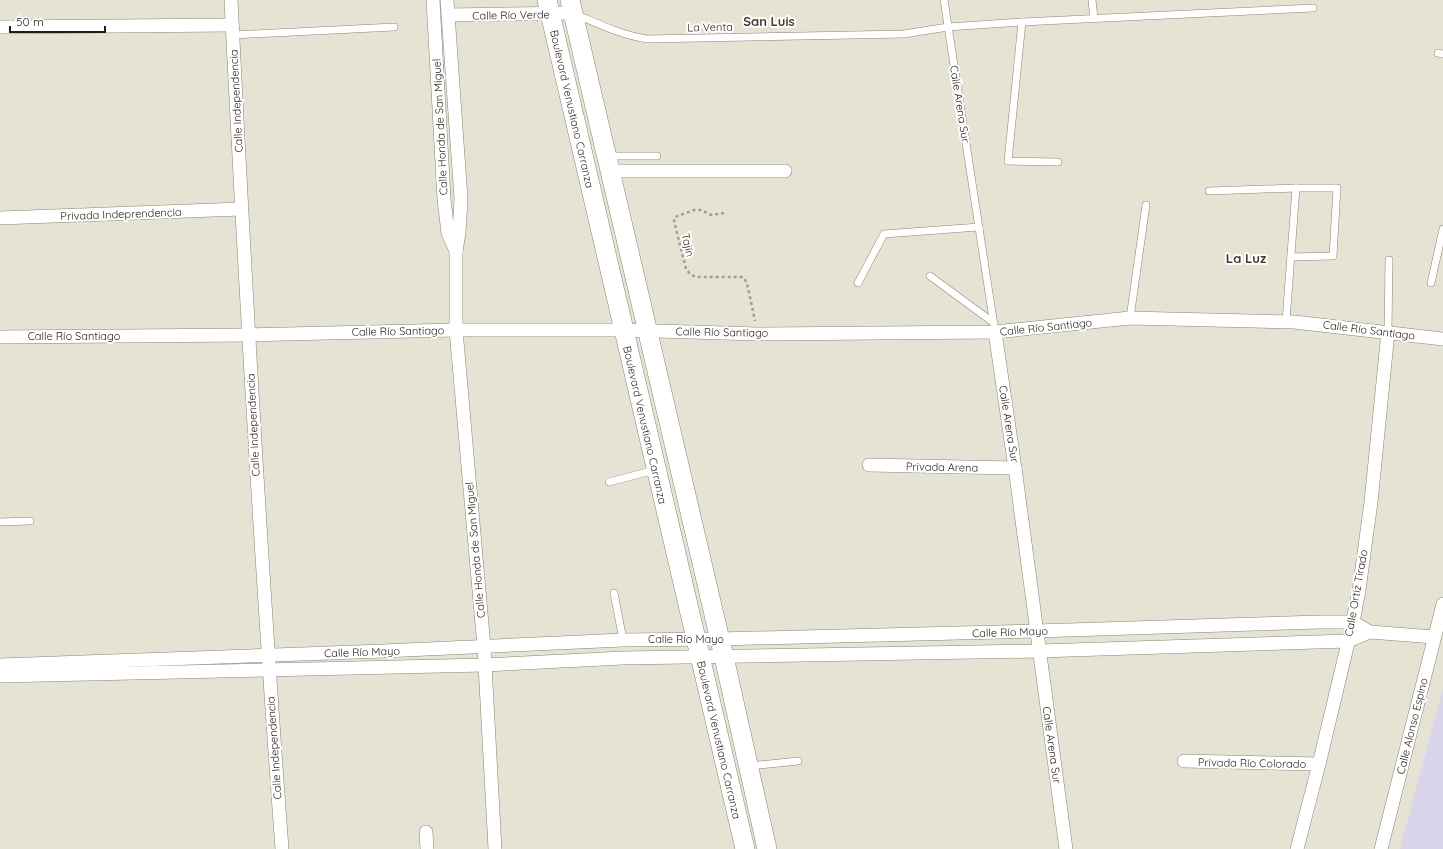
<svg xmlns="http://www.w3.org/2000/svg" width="1443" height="849" font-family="Quicksand,sans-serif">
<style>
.industrial{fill:#d8d5eb}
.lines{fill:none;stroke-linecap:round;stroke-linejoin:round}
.service-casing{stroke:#878477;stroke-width:8}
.minor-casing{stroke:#878477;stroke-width:14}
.secondary-casing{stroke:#878477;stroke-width:20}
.path{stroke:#a19e93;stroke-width:2.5;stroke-dasharray:3 3;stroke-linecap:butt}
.service{stroke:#fff;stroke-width:7}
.minor{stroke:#fff;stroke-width:13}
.secondary{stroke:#fff;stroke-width:19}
.labels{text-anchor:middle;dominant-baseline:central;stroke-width:4;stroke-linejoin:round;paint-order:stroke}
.street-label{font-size:11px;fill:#1f1e19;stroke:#fff}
.quarter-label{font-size:13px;font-weight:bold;fill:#3d3b2f;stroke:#fff}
</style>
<rect width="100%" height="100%" fill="#e6e2d4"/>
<path class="industrial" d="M1443,688V849H1400Z"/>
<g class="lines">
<defs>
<g id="service">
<path d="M944,0L995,332"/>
<path d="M1092,0L1094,18"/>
<path d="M575,14C599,24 621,35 647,39L904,34L948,27L1022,22L1313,8"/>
<path d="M1022,22L1008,161L1058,162"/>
<path d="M233,35L394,27"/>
<path d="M1438,53L1443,54"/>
<path d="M607,156H657"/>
<path d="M1209,191L1296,188L1286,321"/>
<path d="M1291,257L1333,256L1337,188H1296"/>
<path d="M930,276L994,323"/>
<path d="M858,283L884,234L979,227"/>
<path d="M1431,283L1443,229"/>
<path d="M1130,318L1146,205"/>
<path d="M1388,332L1389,260"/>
<path d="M609,482L655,470"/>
<path d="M0,522L30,521"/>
<path d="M614,593L623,640"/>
<path d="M749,766L798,761"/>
</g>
<g id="minor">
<path d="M231,0C245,283 261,566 282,849"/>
<path d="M433,0L444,199L448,233L456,251"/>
<path d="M447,0L461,199L459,233L456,251V330L484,647L495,849"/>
<path d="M448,15L573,13"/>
<path d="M0,27L232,25"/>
<path d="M610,171H785"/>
<path d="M0,218L241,209"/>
<path d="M995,332L1015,468L1066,849"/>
<path d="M0,337L248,335L456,330H623L757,334L995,332L1130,318L1294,322L1443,339"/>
<path d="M869,465L1015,468"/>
<path d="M0,665L383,651L623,640L719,639L1037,631L1320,622H1353L1370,632L1434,637"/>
<path d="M0,676L484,665L623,658L1039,651L1348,641L1370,632"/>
<path d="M1184,761L1319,764"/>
<path d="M426,832L427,849"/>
<path d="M1297,849L1319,764L1353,622L1359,590L1371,502L1388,332"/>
<path d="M1381,849L1443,604"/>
</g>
<g id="secondary">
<path d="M547,0L745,849"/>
<path d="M570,0L724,657L767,849"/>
</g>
</defs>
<use href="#service" class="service-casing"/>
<use href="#minor" class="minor-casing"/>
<use href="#secondary" class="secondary-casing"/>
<path class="path" d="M724,213L711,215L701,210H694L675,217L674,221L686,269L691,275L697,277H743L747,283L755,321"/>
<use href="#service" class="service"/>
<use href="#minor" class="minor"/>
<use href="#secondary" class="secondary"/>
</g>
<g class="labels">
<g class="street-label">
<text transform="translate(511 15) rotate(-1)">Calle Río Verde</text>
<text transform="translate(710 27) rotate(-1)">La Venta</text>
<text transform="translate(236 101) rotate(-93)">Calle Independencia</text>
<text transform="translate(960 104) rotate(81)">Calle Arena Sur</text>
<text transform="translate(572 109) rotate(77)">Boulevard Venustiano Carranza</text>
<text transform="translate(440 127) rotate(-93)">Calle Honda de San Miguel</text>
<text transform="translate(121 214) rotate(-2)">Privada Indeprendencia</text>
<text transform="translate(688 245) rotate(77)">Tajín</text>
<text transform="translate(1046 327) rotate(-6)">Calle Río Santiago</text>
<text transform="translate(1369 330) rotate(7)">Calle Río Santiago</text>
<text transform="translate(398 331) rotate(-1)">Calle Río Santiago</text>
<text transform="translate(722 332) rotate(1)">Calle Río Santiago</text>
<text x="74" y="336">Calle Río Santiago</text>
<text transform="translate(1009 424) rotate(81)">Calle Arena Sur</text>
<text transform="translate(253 425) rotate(-93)">Calle Independencia</text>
<text transform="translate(645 425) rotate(77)">Boulevard Venustiano Carranza</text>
<text transform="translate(942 467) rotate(1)">Privada Arena</text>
<text transform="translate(475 550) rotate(-95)">Calle Honda de San Miguel</text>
<text transform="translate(1356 593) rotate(-80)">Calle Ortiz Tirado</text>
<text transform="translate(1010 632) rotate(-2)">Calle Río Mayo</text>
<text x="686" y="639">Calle Río Mayo</text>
<text transform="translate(362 652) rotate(-2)">Calle Río Mayo</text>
<text transform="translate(1412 726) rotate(-76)">Calle Alonso Espino</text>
<text transform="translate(719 740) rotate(77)">Boulevard Venustiano Carranza</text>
<text transform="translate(1052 745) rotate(82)">Calle Arena Sur</text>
<text transform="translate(274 748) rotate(-94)">Calle Independencia</text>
<text transform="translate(1252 763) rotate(1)">Privada Río Colorado</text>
</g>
<g class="quarter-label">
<text x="769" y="21">San Luis</text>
<text x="1246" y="258">La Luz</text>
</g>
</g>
<path d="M10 26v6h95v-6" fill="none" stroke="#1f1e19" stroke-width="2"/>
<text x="16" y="26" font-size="12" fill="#1f1e19" stroke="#ffffff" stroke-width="3" paint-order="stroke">50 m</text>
</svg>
